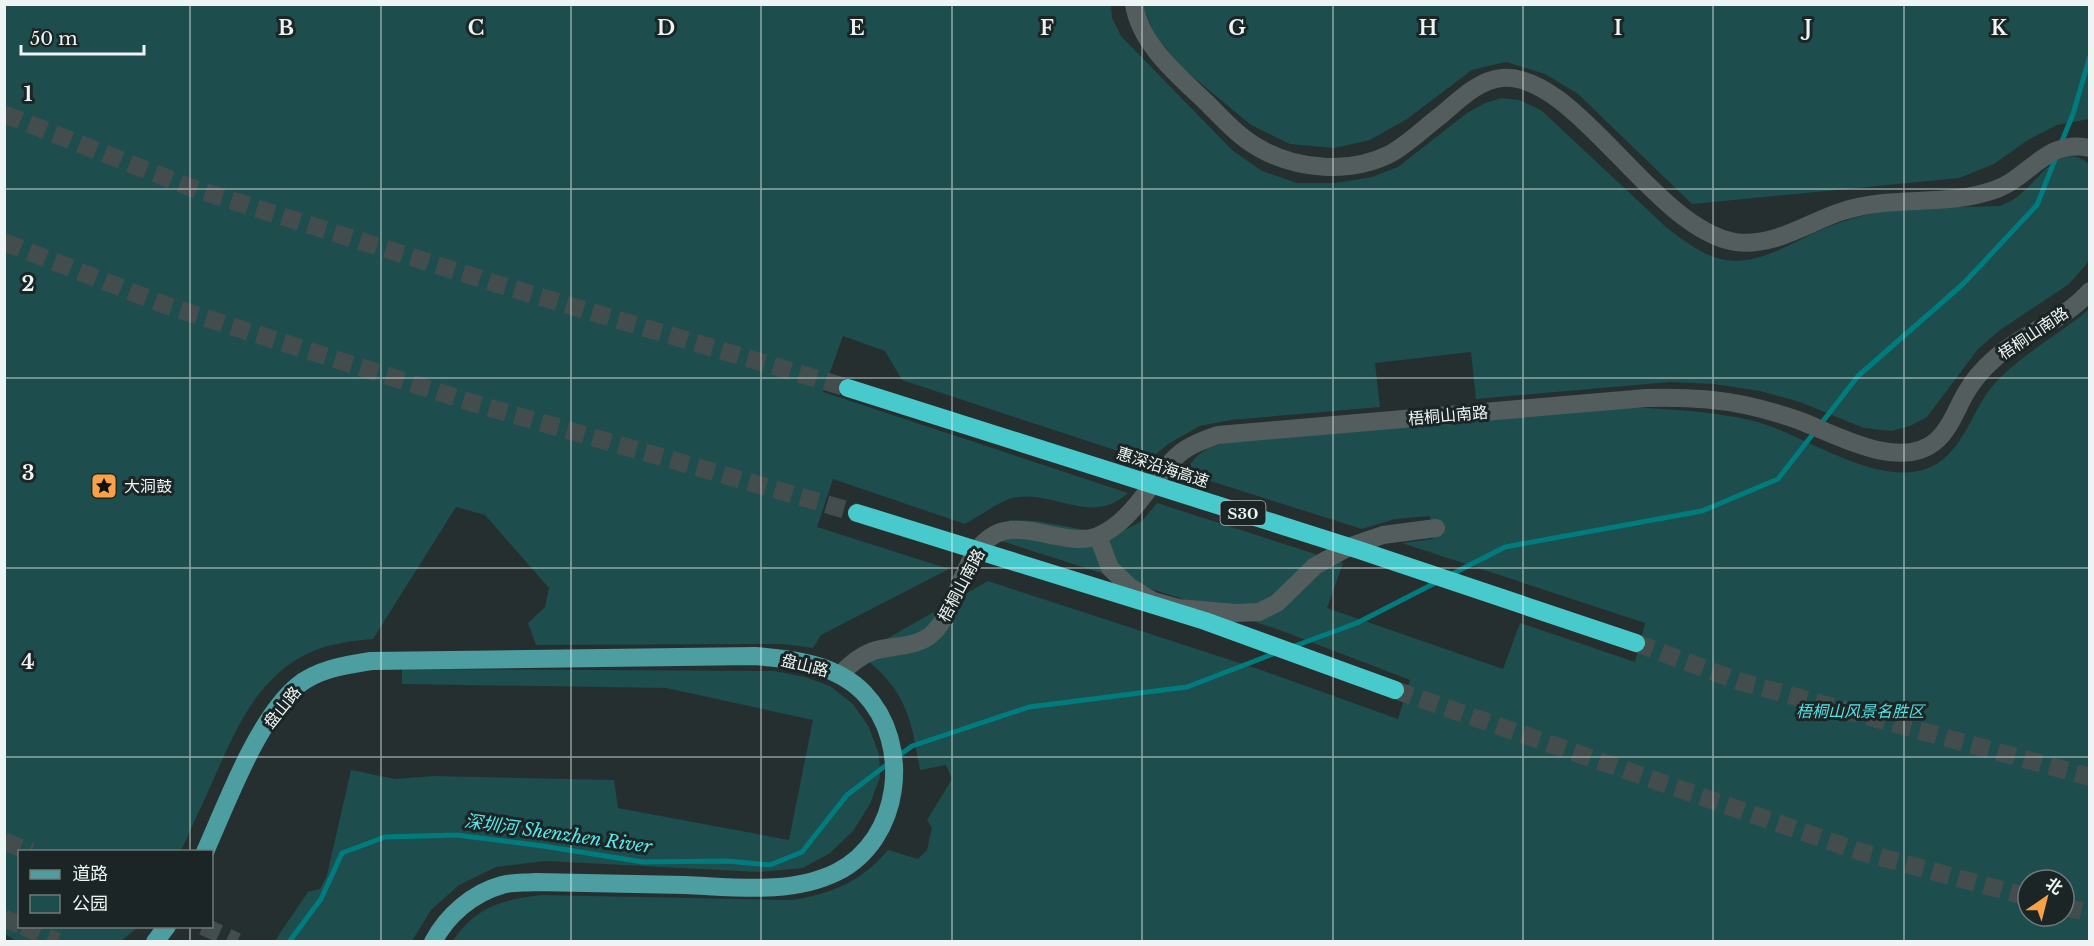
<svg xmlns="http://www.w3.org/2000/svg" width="2094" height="946" font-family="'Libre Baskerville','Noto Sans SC',serif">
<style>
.green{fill:#1d4d4d;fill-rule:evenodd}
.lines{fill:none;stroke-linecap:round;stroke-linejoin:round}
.stream{stroke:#007c7e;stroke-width:5}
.major-tunnel{stroke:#434d4d;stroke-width:18;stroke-dasharray:18 9;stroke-linecap:butt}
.highway-tunnel{stroke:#434d4d;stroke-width:18;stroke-dasharray:18 9;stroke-linecap:butt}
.minor{stroke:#535d5d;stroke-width:18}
.major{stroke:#4c9ea0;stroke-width:18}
.highway{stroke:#48cacc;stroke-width:18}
.grid{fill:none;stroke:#eef4f4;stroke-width:1.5;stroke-opacity:0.55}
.labels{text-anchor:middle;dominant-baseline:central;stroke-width:6;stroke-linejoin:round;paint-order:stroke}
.shield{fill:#1c2525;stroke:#afb6b6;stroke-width:1.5}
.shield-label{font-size:15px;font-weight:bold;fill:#eef4f4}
.street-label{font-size:16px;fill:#eef4f4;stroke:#1c2525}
.poi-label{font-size:16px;fill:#eef4f4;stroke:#1c2525;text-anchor:start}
.park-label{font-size:16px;font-style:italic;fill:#54e3e5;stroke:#1c2525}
.water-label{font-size:18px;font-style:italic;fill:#5ae8ea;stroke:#1c2525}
.grid-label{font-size:20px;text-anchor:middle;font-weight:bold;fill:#eef4f4;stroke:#1c2525;stroke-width:6;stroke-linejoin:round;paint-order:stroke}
</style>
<rect width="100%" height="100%" fill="#252f2f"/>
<g class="green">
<path d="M5,5H1111L1112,18L1121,36L1232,150L1262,171L1297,183H1335L1372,177L1398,167L1467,113L1485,103L1501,98L1519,100L1541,110L1667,228C1682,239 1697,251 1714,257C1753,271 1789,243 1823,229C1835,224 1849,219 1862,216C1906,205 1955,208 2000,206C2006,203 2012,201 2017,197C2039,181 2060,139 2089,164L2090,258L2085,266L2069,284L2000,330L1978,349L1927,417L1910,426L1891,431L1864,428L1800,402L1760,391L1714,384L1670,382L1476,399L1471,352L1375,363L1380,407L1231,420L1200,426L1168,444L1148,461L902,380L885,351L843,336L823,392L1128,493C1091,527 1054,489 1013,498C1001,500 977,518 965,524L833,479L817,527L949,569L821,635L813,648L782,644L536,645L528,623L545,607L549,588L485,515L456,507L373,639C352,641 331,643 311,652C258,676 237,727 215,776C204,801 192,826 181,851L20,852V926L138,927L121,941H16L5,934Z"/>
<path d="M1142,5H2089V119L2057,125L2028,140L1994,164L1959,178L1692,204L1578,94L1545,74L1506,62L1472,70L1407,119L1370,140L1335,148L1290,144L1251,125L1180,66L1155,35Z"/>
<path d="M2089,309V941L452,942C476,907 500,900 541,895L793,900C833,893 861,882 888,850L918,859L927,850L932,828L927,820L952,779L946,765L920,770C915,740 910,707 890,683C882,672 870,663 860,654L988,581L1261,670L1398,719L1410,680L1277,629L989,537L997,528L1010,520L1036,521L1102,533L1123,531L1142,521L1157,503L1343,563L1327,608L1503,669L1520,623L1635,662L1645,623L1402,543L1433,539L1430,516L1395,519L1362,529L1185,473C1196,454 1203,449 1225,443L1627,407C1670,409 1712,411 1754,421C1805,434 1887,496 1938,463C1966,445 1974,405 1996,382C2023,353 2059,335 2089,309ZM2028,880H2064V916H2028Z"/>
<path d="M402,669L774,671L805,677L830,686L853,704L869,727L879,755L880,777L870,804L853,831L830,853L803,868L758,872L546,861L496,867L459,885L431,910L412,941L274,942L308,892L320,889L327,875L351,770L395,779L433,776L614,780L618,808L789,840L813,720L666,688L402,684Z"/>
</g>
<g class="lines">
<g class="stream">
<path d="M2060,146L2073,114L2090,56"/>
<path d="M1450,575L1505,547L1702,511L1778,479L1858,376L1963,284L2037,205L2056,157"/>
<path d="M1292,647L1357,623L1437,582"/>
<path d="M897,757L912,746L1029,707L1187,687L1278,652"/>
<path d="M289,942L321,899L342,853L385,837L456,835L543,846L643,862L727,861L770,865L802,852L847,795L889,763"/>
</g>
<g class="major-tunnel">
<path d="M4,841L31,852"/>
<path d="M4,918L20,925"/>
<path d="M23,926L57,942"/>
<path d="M203,926L237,942"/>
</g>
<g class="highway-tunnel">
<path d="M4,114L192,188L497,284L848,388"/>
<path d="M4,242L165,305L473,403L857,513"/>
<path d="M1636,643L1738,681L2090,777"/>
<path d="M1395,690L1858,851L2028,897"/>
<path d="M2064,907L2090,913"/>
</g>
<g class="minor">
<path d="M1134,4C1140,45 1179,76 1207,103C1223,119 1239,137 1259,148C1297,170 1350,174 1390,154C1408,144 1424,128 1440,116C1458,101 1478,80 1502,78C1576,72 1653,228 1735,242C1773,248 1808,222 1843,211C1891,195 1946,207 1994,190C2030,178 2046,138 2090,148"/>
<path d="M1098,536L1110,568L1130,587L1153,601L1178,608L1236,613L1259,612L1277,603L1315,566L1351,546L1383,535L1436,528"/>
<path d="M840,675C849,665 860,656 873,651C893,645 917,648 933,633C961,606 962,542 1004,531C1032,524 1071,547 1098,536C1134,521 1151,479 1178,455C1189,445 1204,440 1218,435L1646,398C1679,397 1712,398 1745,405C1763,409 1781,414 1798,420C1835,434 1900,472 1936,441C1951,428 1957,407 1967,391C1974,379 1983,369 1993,360C2022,333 2064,321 2090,291"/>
</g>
<g class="major">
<path d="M205,852C227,803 257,720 297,686C317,669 346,665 371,661L755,656C793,659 836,664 864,693C913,744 901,840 837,872C791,895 734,887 685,885C635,884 585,883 535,882C524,883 512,882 502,885C473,893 447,915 433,942"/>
<path d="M155,942L167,926"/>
</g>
<g class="highway">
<path d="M848,388L1359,550L1636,643"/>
<path d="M857,513L1205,621L1395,690"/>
</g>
</g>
<path class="grid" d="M190,4V852M381,4V942M571,4V942M761,4V942M952,4V942M1142,4V942M1333,4V942M1523,4V942M1713,4V942M1904,4V942M4,189H2090M4,378H2090M4,568H2090M4,757H2090M190,926V942"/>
<defs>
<symbol id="sight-square" viewBox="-11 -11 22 22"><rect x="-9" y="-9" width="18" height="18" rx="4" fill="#f7a148" stroke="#1c2525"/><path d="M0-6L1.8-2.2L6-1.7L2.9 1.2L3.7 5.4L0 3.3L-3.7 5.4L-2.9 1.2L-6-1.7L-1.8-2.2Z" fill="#111"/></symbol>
</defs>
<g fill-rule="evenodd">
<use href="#sight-square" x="89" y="471" width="30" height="30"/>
</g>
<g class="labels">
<rect class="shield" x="1220.5" y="501" width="45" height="24" rx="4.5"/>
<g class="shield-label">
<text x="1243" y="513">S30</text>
</g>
<g class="street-label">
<text transform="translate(2033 333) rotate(-34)">梧桐山南路</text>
<text transform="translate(1448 415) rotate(-5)">梧桐山南路</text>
<text transform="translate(1163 467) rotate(18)">惠深沿海高速</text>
<text transform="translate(961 585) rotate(-62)">梧桐山南路</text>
<text transform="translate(805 665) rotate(14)">盘山路</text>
<text transform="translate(282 707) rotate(-51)">盘山路</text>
</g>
<g class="poi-label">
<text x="124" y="486">大洞鼓</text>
</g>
<g class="park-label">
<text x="1860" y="711">梧桐山风景名胜区</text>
</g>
<g class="water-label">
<text transform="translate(558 834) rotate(8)">深圳河 Shenzhen River</text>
</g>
</g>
<g class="grid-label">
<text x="286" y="35">B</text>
<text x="476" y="35">C</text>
<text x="666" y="35">D</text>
<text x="857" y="35">E</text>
<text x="1047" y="35">F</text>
<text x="1237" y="35">G</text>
<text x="1428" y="35">H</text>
<text x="1618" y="35">I</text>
<text x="1808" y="35">J</text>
<text x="1999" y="35">K</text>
<text x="28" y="101">1</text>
<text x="28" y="291">2</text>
<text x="28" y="480">3</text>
<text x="28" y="669">4</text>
</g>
<rect width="2094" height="946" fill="none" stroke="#eef4f4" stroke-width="12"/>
<rect x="18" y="850" width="195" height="78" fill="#1c2525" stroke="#707878" stroke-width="1.5"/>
<rect x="30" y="870" width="30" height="9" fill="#4c9ea0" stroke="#707878" stroke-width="1.5"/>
<text x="72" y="880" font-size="18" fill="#eef4f4">道路</text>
<rect x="30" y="895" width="30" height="18" fill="#1d4d4d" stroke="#707878" stroke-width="1.5"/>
<text x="72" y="910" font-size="18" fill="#eef4f4">公园</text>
<g transform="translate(2046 898) rotate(35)"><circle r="28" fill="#1c2525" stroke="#707878" stroke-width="1.5"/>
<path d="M0-4.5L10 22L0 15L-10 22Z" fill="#f7a148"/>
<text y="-9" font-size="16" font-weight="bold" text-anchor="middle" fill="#eef4f4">北</text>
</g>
<path d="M21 45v9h123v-9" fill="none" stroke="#eef4f4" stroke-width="3"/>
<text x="30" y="45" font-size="18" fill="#eef4f4" stroke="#1c2525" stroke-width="4.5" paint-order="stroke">50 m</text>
</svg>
